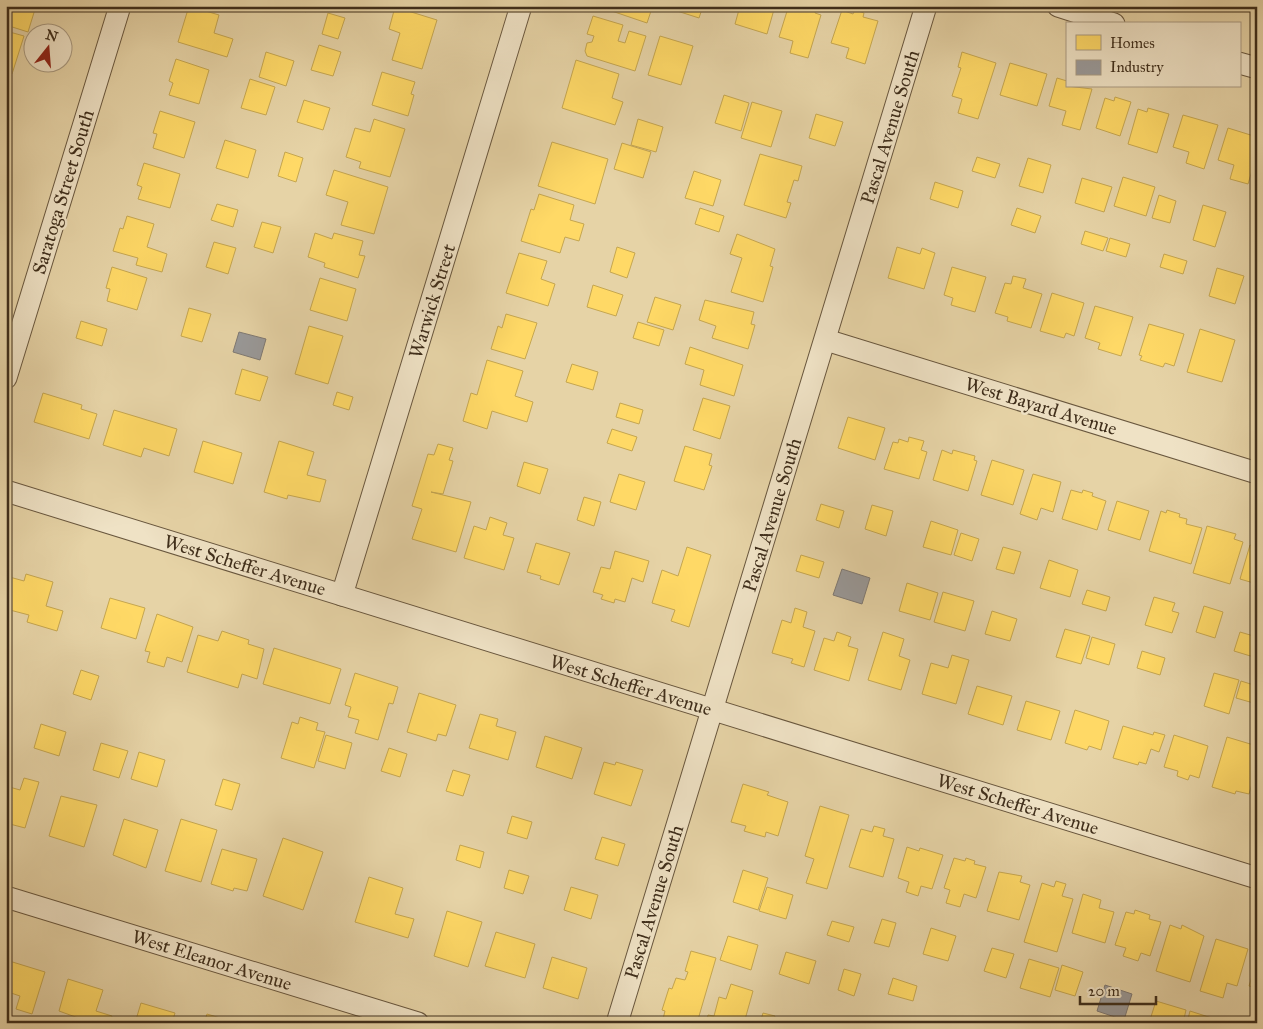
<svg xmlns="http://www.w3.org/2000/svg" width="1263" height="1029" font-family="'IM FELL Great Primer',serif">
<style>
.homes{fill:#ffd966;stroke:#c5a650}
.industry{fill:#999;stroke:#7e7973}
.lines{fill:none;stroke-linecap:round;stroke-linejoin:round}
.street-casing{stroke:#69573e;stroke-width:23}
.street{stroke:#efe2c5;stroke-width:21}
.labels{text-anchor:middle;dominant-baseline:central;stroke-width:5;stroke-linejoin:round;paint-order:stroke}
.street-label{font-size:19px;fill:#3f2e1b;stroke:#efe2c5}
</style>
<rect width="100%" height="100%" fill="#e6d3a6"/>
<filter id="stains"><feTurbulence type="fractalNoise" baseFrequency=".004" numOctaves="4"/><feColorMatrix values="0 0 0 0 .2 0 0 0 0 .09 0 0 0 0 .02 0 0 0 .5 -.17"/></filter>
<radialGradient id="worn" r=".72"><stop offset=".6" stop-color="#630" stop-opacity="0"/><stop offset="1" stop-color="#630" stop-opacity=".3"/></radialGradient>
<g class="homes">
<path d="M6,6H36L28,32L6,25Z"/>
<path d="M189,6L219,15L214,33L233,39L227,57L178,42Z"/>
<path d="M289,6H308L306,12Z"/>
<path d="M597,6H647L652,8L647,23Z"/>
<path d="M675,6H703L699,18L674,10Z"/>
<path d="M740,6H775L767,34L735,24Z"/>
<path d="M816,6L815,13L821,15L808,58L790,53L793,41L779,37L788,8L785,6Z"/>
<path d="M395,7L437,20L422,69L392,60L400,33L389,29Z"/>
<path d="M842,10L853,14L855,10L864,13L863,17L878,21L865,64L846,58L849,48L831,43Z"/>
<path d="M328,13L345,18L338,39L322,34Z"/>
<path d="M593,16L623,25L618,41L625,43L629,31L646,36L635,71L587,56L585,51L587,43L592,42L594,36L587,34Z"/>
<path d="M6,31L24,36L12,74L6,72Z"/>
<path d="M660,36L693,46L681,85L648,75Z"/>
<path d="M319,45L341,52L333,76L311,70Z"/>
<path d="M266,52L294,61L286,86L259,77Z"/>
<path d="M962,52L996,63L978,119L958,113L962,99L952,96L961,68L958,67Z"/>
<path d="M176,59L209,70L199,104L169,95L173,83L169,81Z"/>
<path d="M576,60L619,74L612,98L623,102L615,125L562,108Z"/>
<path d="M1010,63L1047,74L1037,106L1000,95Z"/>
<path d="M382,72L415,82L411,94L414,95L408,116L372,105Z"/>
<path d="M1057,78L1067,81V86L1092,89L1080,130L1062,125L1066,111L1049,106Z"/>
<path d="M250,79L275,87L266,115L241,108Z"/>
<path d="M724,95L749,103L741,131L715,123Z"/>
<path d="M1115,97L1131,102L1120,136L1096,128L1105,98L1114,101Z"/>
<path d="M304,100L330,108L323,130L297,122Z"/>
<path d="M752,102L782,111L771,147L741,138Z"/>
<path d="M1148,108L1169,114L1157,153L1128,144L1138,109L1147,112Z"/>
<path d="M160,111L195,122L184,158L153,148L157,134L153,133Z"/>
<path d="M816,114L843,122L835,146L809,138Z"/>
<path d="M1183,115L1218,125L1204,169L1186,163L1189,152L1173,147Z"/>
<path d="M374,119L405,129L390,177L359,168L361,162L346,157L355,128L370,132Z"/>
<path d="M638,119L663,127L656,152L631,145Z"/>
<path d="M1228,128L1257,137V154L1248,184L1230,179L1234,165L1218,160Z"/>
<path d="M225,140L256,150L248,178L216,168Z"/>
<path d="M552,142L608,159L595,204L538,186Z"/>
<path d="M622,143L651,152L643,178L614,169Z"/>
<path d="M285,152L303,158L296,182L278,176Z"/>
<path d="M760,154L802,166L798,181L794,180L787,202L791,203L786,218L744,205Z"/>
<path d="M977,157L1000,164L995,178L972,171Z"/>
<path d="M1028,158L1051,165L1043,193L1019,186Z"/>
<path d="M144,163L180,174L170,208L138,199L142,187L137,185Z"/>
<path d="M334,170L388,187L374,234L341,225L348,202L326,195Z"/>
<path d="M694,171L721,180L713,206L685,198Z"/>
<path d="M1123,177L1155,187L1146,216L1114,206Z"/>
<path d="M1082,178L1112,187L1104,212L1075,203Z"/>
<path d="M935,182L963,191L958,208L930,199Z"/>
<path d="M539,194L574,205L570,220L584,224L579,241L565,237L560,253L521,241L531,209L534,210Z"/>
<path d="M1159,195L1176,201L1170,223L1152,218Z"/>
<path d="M217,204L238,210L233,227L211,220Z"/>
<path d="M1203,205L1226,212L1215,247L1193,240Z"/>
<path d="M700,208L724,216L719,232L695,224Z"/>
<path d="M1017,208L1041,216L1035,233L1011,225Z"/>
<path d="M127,216L154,224L147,247L167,254L162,272L136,265L138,258L113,251L120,228L123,229Z"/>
<path d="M262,222L281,227L273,253L254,247Z"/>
<path d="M1085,231L1108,238L1103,251L1081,244Z"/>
<path d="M315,233L332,239L334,233L363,241L359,255L365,256L358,278L324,267L325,263L308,257Z"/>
<path d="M737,234L775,249L770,266L773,267L763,302L731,292L742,258L730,254Z"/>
<path d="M1110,238L1130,244L1126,257L1106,251Z"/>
<path d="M214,242L236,248L228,274L206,267Z"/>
<path d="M617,247L635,253L627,278L610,272Z"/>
<path d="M897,247L920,254L922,248L935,253L924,289L888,278Z"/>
<path d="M519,253L547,261L541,279L555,284L548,306L506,293Z"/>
<path d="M1164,254L1187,261L1183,274L1160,267Z"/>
<path d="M112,267L147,278L137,310L107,301L110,289L106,288Z"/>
<path d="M952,267L986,277L975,312L951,305L953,298L944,295Z"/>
<path d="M1217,268L1244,276L1235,304L1209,296Z"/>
<path d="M1013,276L1026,279L1023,288L1042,294L1031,328L1007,321L1008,317L995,313L1005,283L1011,284Z"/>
<path d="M320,278L356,289L347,321L310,310Z"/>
<path d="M593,285L623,295L616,316L587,307Z"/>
<path d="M1052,293L1084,303L1074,336L1066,333L1064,338L1040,331Z"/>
<path d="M655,297L681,305L673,330L647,322Z"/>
<path d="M705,300L754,312L751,324L755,325L748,349L712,338L716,326L699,320Z"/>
<path d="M1095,306L1133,317L1121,356L1098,349L1100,343L1085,338Z"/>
<path d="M189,308L211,314L202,342L181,336Z"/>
<path d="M506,314L537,323L525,359L491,349L498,326L502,328Z"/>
<path d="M81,321L107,329L102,346L76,338Z"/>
<path d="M638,322L664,330L659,346L633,338Z"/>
<path d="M1149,324L1184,334L1174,366L1165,363L1163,367L1140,360L1142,356L1139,355Z"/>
<path d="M309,326L343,336L328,384L295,374Z"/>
<path d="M1200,329L1235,340L1222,382L1187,372Z"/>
<path d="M690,347L743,365L734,396L700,385L704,370L685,364Z"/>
<path d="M487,360L523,371L515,396L533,402L527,422L492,411L487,429L463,421L471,393L477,395Z"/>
<path d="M572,364L598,372L593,390L566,382Z"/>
<path d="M242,369L268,377L260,401L235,394Z"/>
<path d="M1257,376V397L1251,395Z"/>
<path d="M337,392L353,397L349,410L333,405Z"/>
<path d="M43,393L82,405L81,409L97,414L89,439L34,422Z"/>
<path d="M703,398L730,406L720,439L693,430Z"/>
<path d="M620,403L643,410L639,424L616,417Z"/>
<path d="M114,410L177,429L169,456L144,448L141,457L103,445Z"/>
<path d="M848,417L885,428L875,460L838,448Z"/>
<path d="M612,429L637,437L632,451L607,443Z"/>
<path d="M909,437L924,441L921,450L927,452L919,479L884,469L893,442L898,443L899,439L908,442Z"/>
<path d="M203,441L242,453L233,484L194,472Z"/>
<path d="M279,441L314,452L307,475L326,480L320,502L288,495L287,499L264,492Z"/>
<path d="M438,444L453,448L449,460L453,461L443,494L431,492L471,502L456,552L412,539L422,509L412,506L428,454L434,455Z"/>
<path d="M685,446L712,454L709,465L712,466L704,490L674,481Z"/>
<path d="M942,450L952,454L953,450L975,456L974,460L977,461L968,491L933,480Z"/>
<path d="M992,460L1024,470L1013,505L981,495Z"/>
<path d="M524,462L548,469L540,494L517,486Z"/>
<path d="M619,474L645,482L636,510L610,502Z"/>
<path d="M1033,474L1061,482L1053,512L1041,508L1037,520L1020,514Z"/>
<path d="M1071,490L1082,493L1083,490L1093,493L1092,496L1106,501L1097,530L1062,519Z"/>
<path d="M584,497L601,502L594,526L577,520Z"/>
<path d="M1117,501L1149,511L1140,540L1108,530Z"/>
<path d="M821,504L844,511L839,528L816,520Z"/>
<path d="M872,505L893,511L886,536L865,529Z"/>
<path d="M1167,510L1180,514L1179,517L1187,519L1186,524L1202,528L1191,564L1149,551L1161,511L1166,513Z"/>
<path d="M490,517L507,523L503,535L514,538L504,570L464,558L474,526L486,530Z"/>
<path d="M931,521L958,530L951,555L923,547Z"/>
<path d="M1207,526L1236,534L1234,539L1243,542L1230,584L1193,573Z"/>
<path d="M961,533L979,539L972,561L954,555Z"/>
<path d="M536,543L570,553L559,585L540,579L541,576L527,572Z"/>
<path d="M1250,545L1257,547V584L1240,579Z"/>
<path d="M687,547L711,555L689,627L671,621L675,610L652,603L662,570L678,576Z"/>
<path d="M1003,547L1021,552L1014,574L996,569Z"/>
<path d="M615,551L649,561L643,582L632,578L625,602L615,599L614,603L601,599L603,595L593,592L601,567L610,569Z"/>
<path d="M801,555L824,562L819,578L796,571Z"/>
<path d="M1049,560L1078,570L1070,597L1040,588Z"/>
<path d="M26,574L53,582L46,606L63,611L57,631L27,622L29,615L6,609V576L24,581Z"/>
<path d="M907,583L938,593L930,620L899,611Z"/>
<path d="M1087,590L1110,597L1106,611L1082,604Z"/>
<path d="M943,592L974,601L965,631L934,622Z"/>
<path d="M1154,597L1175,603L1172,611L1179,613L1172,633L1145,625Z"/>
<path d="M110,598L145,608L136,639L101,628Z"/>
<path d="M1204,606L1223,612L1215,638L1196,632Z"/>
<path d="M795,608L807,612L803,627L815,631L804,667L791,663L793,659L772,653L782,620L791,623Z"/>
<path d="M992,611L1017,619L1010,641L985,634Z"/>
<path d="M157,614L193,627L182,662L167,657L164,667L147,662L150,652L145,651Z"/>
<path d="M1065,629L1090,636L1081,664L1056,657Z"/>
<path d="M222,631L249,640L248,644L264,649L257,679L242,674L238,688L187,672L198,635L218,641Z"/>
<path d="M837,632L851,637L848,646L858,649L849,681L814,670L824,638L834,641Z"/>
<path d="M883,632L904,639L899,656L910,660L901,690L868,680Z"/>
<path d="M1240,632L1257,637V658L1234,651Z"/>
<path d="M1092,637L1115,644L1109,665L1086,658Z"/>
<path d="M274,648L341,669L330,704L263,684Z"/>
<path d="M1142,651L1165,658L1160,675L1137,668Z"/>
<path d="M952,655L969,660L956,704L922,694L931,663L948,668Z"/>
<path d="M81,670L99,676L91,700L73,694Z"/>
<path d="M355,673L398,687L393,704L389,703L378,740L355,733L359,720L348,717L351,707L345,705Z"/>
<path d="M1214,673L1239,680L1229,714L1204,706Z"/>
<path d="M1241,681L1257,686V704L1236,698Z"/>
<path d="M977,686L1012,696L1003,725L968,714Z"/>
<path d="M419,693L456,705L446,736L438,734L436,741L407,732Z"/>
<path d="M1026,701L1060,711L1051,740L1017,730Z"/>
<path d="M1075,710L1109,721L1101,750L1089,746L1087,750L1065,743Z"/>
<path d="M480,714L498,719L496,726L516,732L508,760L469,748Z"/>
<path d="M300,717L318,723L316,730L325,732L314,768L281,758L292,722L298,724Z"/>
<path d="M41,724L66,732L59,756L34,748Z"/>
<path d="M1123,726L1153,735L1154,732L1165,735L1159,752L1151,749L1146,764L1139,762L1138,765L1113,758Z"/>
<path d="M326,735L352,743L345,769L318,761Z"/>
<path d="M1174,735L1208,746L1199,778L1190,775L1188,780L1177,776L1178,771L1164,767Z"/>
<path d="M545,736L582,748L572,779L536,767Z"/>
<path d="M1227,737L1257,746V767L1249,794L1236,791L1235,794L1212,787Z"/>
<path d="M101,743L128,751L119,778L93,770Z"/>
<path d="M389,748L407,754L400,777L381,771Z"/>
<path d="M139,752L165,760L157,787L131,779Z"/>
<path d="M604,762L615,765L616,762L643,770L631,806L594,794Z"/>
<path d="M453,770L470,775L463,796L446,791Z"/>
<path d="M24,778L39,782L25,828L6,823V786L20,790Z"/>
<path d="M223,779L240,784L232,810L215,805Z"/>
<path d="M743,784L769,792L767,795L788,802L778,836L766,832L765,837L744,831L746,826L731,822Z"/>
<path d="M61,796L97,805L84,847L49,836Z"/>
<path d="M820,806L849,815L827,889L806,883L814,859L805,856Z"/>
<path d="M512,816L532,822L527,839L507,833Z"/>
<path d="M124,819L158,830L146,868L113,855Z"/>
<path d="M181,819L217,830L201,882L165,871Z"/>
<path d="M874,826L885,829L883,836L894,839L883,877L849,867L861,829L872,832Z"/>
<path d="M602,837L625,844L618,866L595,859Z"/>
<path d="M283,838L323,852L303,910L263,896Z"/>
<path d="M460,845L484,852L480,868L456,860Z"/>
<path d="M907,847L919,851L920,848L943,855L932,889L921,886L918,896L906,892L909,882L898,878Z"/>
<path d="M222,849L257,859L247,891L234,888L233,891L211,884Z"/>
<path d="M954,858L965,861L966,858L975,861L974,864L986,867L976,898L964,894L960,907L946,903L950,890L944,888Z"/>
<path d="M509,870L529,876L523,894L504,888Z"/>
<path d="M743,870L768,878L758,910L733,902Z"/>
<path d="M999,872L1022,876L1020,882L1030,885L1019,920L987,911Z"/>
<path d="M369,877L403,888L395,914L414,919L408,938L355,922Z"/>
<path d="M1056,881L1066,884L1062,896L1073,899L1057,952L1024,942L1042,883L1054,887Z"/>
<path d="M571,887L598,895L591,919L564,910Z"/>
<path d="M767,887L793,895L786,919L759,911Z"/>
<path d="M1083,894L1101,900L1099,908L1114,912L1105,943L1072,933Z"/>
<path d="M1135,910L1150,915L1149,919L1161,922L1150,956L1141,953L1138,961L1123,956L1126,948L1115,945L1126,912L1134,914Z"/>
<path d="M447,911L482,922L468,967L434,956Z"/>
<path d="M882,919L896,923L889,947L874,943Z"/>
<path d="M832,921L854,927L849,942L827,935Z"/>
<path d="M1170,925L1181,929L1182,925L1204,936L1190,982L1156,971Z"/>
<path d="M931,928L956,936L948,961L923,954Z"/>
<path d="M496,932L535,944L525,978L485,966Z"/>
<path d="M728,936L758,945L751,970L720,960Z"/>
<path d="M1216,939L1248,949L1237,986L1227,983L1223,998L1200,991Z"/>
<path d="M992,948L1014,954L1006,978L984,971Z"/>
<path d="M691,951L716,958L697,1023H662L665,1011L662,1010L669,988L672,989L676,978L685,980L688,972L685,971Z"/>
<path d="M786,952L816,961L809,984L779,974Z"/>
<path d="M552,957L587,968L578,999L543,988Z"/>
<path d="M1029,959L1059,968L1050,997L1020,988Z"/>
<path d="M6,960L45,972L32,1014L16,1009L20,996L11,993L6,1006Z"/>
<path d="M1257,960V988L1249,986Z"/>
<path d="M1062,965L1083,972L1075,996L1055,990Z"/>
<path d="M844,969L861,974L854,996L838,990Z"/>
<path d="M893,978L917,986L913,1001L888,994Z"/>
<path d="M68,979L103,990L96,1011L112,1016L110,1023H92L59,1011Z"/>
<path d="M731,984L753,991L744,1023H706L708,1015L714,1016L719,997L726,999Z"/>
<path d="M1156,1001L1186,1010L1183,1023H1149Z"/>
<path d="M141,1003L175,1013L172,1023H135Z"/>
<path d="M1190,1011L1218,1020L1217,1023H1187Z"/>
<path d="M763,1013L775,1016L773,1023H760Z"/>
<path d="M207,1014L237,1023H204Z"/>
</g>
<g class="industry">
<path d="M239,332L266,339L260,360L233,352Z"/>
<path d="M842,569L870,578L862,604L833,595Z"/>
<path d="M1105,985L1132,994L1124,1020L1097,1011Z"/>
</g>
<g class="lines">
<defs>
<g id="street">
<path d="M1058,6L1114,24"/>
<path d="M1239,63L1257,68"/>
<path d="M826,340L1257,473"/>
<path d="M6,378L120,6"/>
<path d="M6,491L1257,878"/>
<path d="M342,595L521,6"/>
<path d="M6,897L418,1023"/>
<path d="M617,1023L926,6"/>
</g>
</defs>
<use href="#street" class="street-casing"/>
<use href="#street" class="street"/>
</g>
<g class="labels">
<g class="street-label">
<text transform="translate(890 127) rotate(-73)">Pascal Avenue South</text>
<text transform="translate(63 192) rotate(-73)">Saratoga Street South</text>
<text transform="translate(432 301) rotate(-73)">Warwick Street</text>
<text transform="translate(1041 406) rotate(17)">West Bayard Avenue</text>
<text transform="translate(772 515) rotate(-73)">Pascal Avenue South</text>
<text transform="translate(245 565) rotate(17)">West Scheffer Avenue</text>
<text transform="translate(631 685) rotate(17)">West Scheffer Avenue</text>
<text transform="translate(1018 804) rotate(17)">West Scheffer Avenue</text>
<text transform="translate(654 902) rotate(-73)">Pascal Avenue South</text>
<text transform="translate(212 960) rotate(17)">West Eleanor Avenue</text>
</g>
</g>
<rect width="1263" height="1029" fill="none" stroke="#e6d3a6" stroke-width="25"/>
<rect x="8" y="8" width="1248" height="1014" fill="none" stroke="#3f2e1b" stroke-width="2.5"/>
<rect x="12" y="12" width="1238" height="1004" fill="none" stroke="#3f2e1b"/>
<rect x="1066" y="22" width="175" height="65" fill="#efe2c5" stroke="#a99a81"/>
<rect x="1076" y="35" width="25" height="15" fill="#ffd966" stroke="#a99a81"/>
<text x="1110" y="48" font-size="15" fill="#3f2e1b">Homes</text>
<rect x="1076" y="60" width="25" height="15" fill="#999999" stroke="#a99a81"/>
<text x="1110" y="72" font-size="15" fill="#3f2e1b">Industry</text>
<g transform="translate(48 48) rotate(17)"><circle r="24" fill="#efe2c5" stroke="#a99a81"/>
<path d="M0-4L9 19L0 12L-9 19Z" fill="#8f2418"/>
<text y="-8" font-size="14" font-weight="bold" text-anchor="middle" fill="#3f2e1b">N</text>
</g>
<path d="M1080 996v8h76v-8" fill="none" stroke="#3f2e1b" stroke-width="2.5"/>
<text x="1088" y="996" font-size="15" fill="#3f2e1b" stroke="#efe2c5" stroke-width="4" paint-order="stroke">20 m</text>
<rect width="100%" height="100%" filter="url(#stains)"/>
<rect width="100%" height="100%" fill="url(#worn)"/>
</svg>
